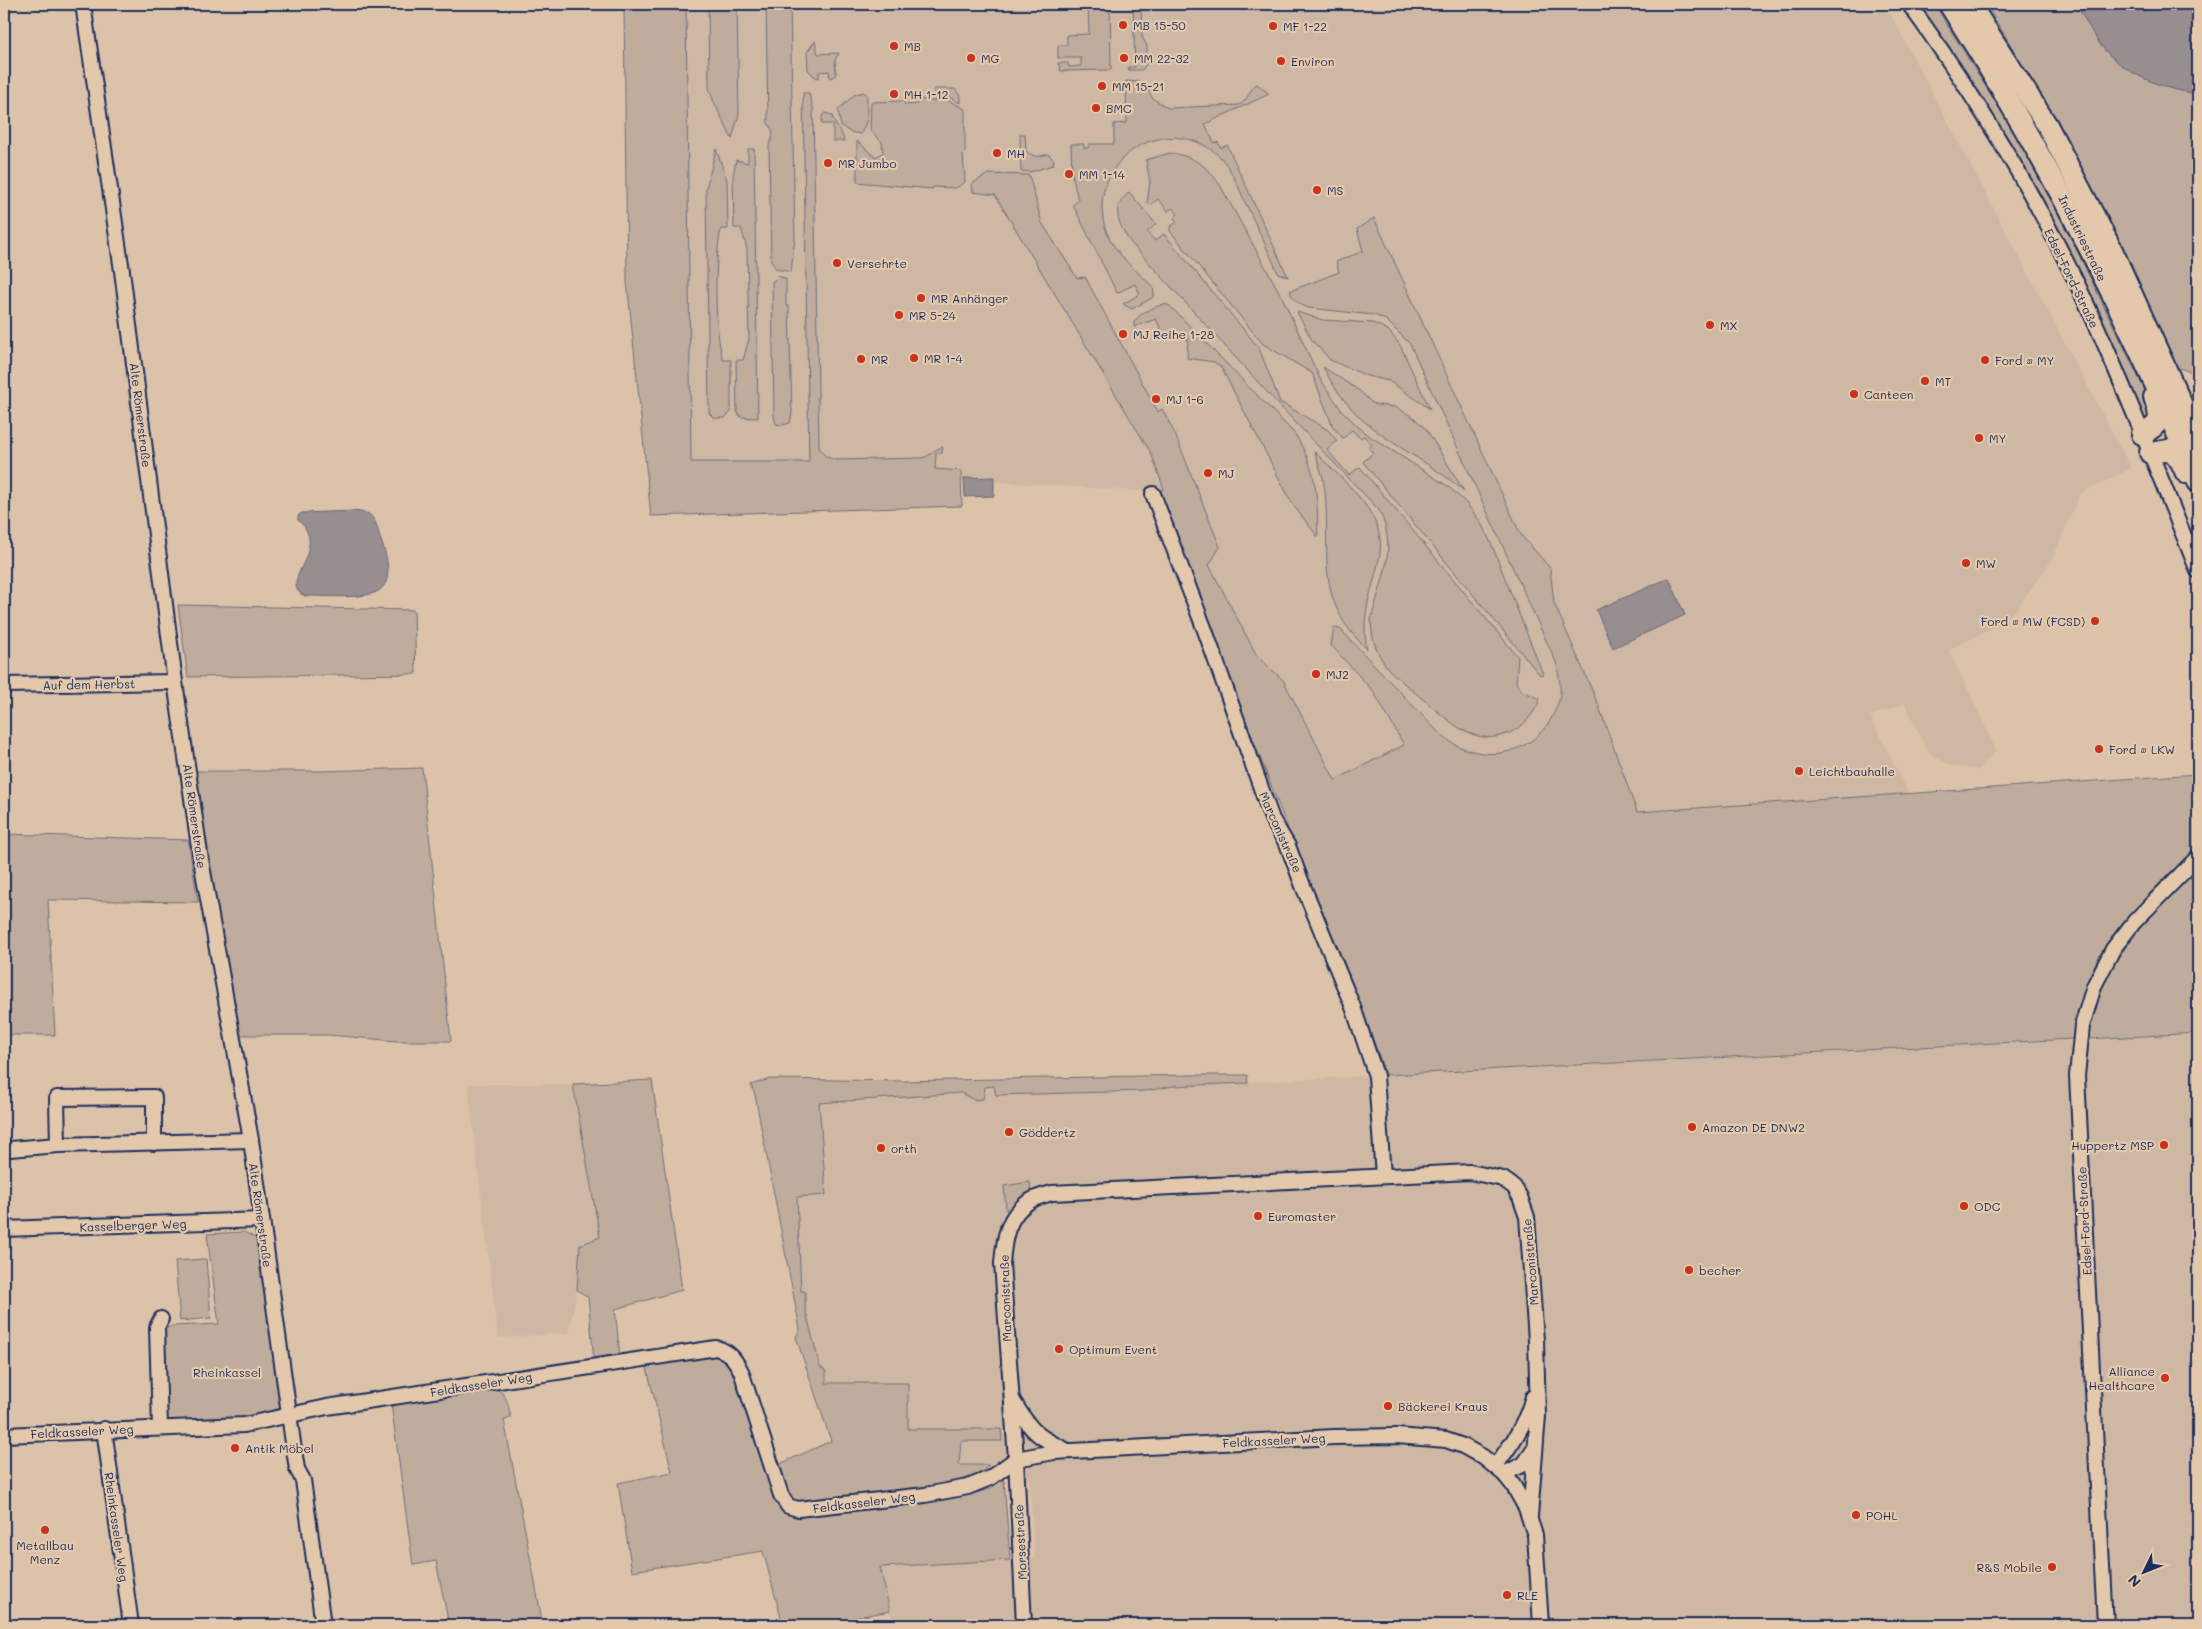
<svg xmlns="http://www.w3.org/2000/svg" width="2202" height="1629" font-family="Mali,sans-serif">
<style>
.built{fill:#ceb7a3}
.green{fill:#c0ac9d;stroke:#6e6e7e}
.water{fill:#978e8f;stroke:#65687b}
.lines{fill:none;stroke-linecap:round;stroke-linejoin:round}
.minor-casing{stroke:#1b2f5e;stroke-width:18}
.highway-casing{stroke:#1b2f5e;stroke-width:24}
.minor{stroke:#e4c8ac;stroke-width:14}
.highway{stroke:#e4c8ac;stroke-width:20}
.poi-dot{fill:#c8321e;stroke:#e4c8ac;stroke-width:2}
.labels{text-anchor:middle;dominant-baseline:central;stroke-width:4.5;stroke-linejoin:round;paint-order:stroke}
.poi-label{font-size:12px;fill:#1b2f5e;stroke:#e4c8ac;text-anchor:start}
.street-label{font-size:12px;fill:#1b2f5e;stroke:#e4c8ac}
.park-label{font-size:12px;fill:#2c3c64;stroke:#e4c8ac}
</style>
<rect width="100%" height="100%" fill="#dcc2a9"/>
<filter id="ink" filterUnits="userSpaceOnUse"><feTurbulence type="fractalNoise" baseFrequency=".02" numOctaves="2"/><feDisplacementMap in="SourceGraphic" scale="10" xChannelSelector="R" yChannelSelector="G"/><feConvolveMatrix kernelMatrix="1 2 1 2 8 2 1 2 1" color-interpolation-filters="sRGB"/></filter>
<g filter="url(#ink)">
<g class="built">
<path d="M665,4H1885L2131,468L2080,494L2052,560L2017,608L2002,623L1949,650L1996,750L1979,770L1952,766L1928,753L1905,704L1870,716L1909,794L1290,834L1156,492L999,482L933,483L673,481Z"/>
<path d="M2198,1033V1617L2100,1625H894L880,1567L1035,1558L1029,1478L989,1464H960L962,1441H831L755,1095L895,1097L962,1093L974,1100L985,1095V1087L994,1086L996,1095L1146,1091L1173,1086Z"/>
<path d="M468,1084H573L600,1238L580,1246L577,1290L569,1333L498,1338Z"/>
</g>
<g class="green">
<path d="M624,4H686L691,462H809L803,93H809L813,108L819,447L826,457L836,460L922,458C931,456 935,448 943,447L942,453H936L935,469L961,471L962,506L651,516L627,281Z"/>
<path d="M708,4H737L739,114L732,139L713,100L709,88Z"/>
<path d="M766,4H790L795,237L791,272L776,269L771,261L769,145C774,137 774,131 768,123Z"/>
<path d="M1088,4H1110L1111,70L1061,71L1058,63H1068L1069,67L1081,66V58H1058V45H1067V35L1089,34Z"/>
<path d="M1133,4H1141L1142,37L1147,46V63L1142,70H1129L1128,67H1135Z"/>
<path d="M1916,4H1934L2006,119L2054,203L2146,393L2152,421H2144L2138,410L2141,409L2128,378L2125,379L2111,345Z"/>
<path d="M1986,4H2076C2084,17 2091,31 2100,44C2122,74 2163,89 2198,94V375L2175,366L2131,267L2045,102Z"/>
<path d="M815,41L818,54L839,53L835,60L836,74L833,77L830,78L829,71L819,72V78L815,77L808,70L807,52Z"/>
<path d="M1126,81L1142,82L1146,85L1152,98L1168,108L1239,105C1250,99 1248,90 1257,84L1269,94L1205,124L1214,143L1218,142L1221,148L1227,145L1288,277L1278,273C1268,250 1257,227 1246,204C1238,187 1232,168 1218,155C1163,107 1081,165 1107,233C1115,254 1137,271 1153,287L1154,294L1152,298L1132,309L1123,304L1140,294L1135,284L1117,293L1073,205L1078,200L1072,174L1071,144H1084V148H1088L1089,144H1114V124L1127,123Z"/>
<path d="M934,89H955L960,96V103L949,97L934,98Z"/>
<path d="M863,92L867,94V120L861,134L850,132L841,126L838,110L854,95Z"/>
<path d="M921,99L930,101L947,100L965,109V152L963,154L965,182L956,188L933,187L932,189L857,182V141L875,157L883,153L882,142L870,130L871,102L904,101L905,105L917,104Z"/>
<path d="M825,113L832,115C834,126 843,132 844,141H833V124H822V116Z"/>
<path d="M1020,134H1025L1026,151C1034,158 1039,157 1048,154L1054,160L1053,165L1030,172L1021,171Z"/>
<path d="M716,149L727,180L728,229H721C714,261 714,329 723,360H731V412L725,418H714L709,413L706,189Z"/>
<path d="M748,149H754L758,418L741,417L737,412L736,360H743L749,339L747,249L741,228H734L733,176L736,160L748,163Z"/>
<path d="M1170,153C1194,156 1207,166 1220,185L1282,297L1320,379L1342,411L1365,433L1449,487L1466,503L1480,521L1491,543L1543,674L1540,675L1363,462L1373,453L1369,448L1372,444L1364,436L1360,438L1352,430L1343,438L1333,427L1312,373L1263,344L1170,231V227L1177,222L1174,218L1178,214L1173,208L1168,211L1158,199L1151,205L1147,203L1150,182L1146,160Z"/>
<path d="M988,174L1029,175L1042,223L1077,278L1085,277L1158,412L1162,409L1175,434L1220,547L1209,565L1257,656L1283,680L1335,780L1404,745L1373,691L1331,645L1334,628L1340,629L1439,733C1480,770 1543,756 1559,700C1562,688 1559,675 1556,662L1410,344L1386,320L1374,315L1308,308C1301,305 1292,300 1290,291L1339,272L1336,262L1363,251L1357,229L1374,218L1521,535L1550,568L1554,603L1598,704L1637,812L2198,774V844C2163,883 2117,918 2094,966C2083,990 2077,1014 2072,1039L1386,1075L1354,987L1290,834L1157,492L1164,489L1151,453L995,195L973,192L972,184Z"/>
<path d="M1129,192L1156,224L1147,232L1155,241L1164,234L1259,348L1280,402L1328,430L1337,441L1327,450L1349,475L1360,467L1518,657L1516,683L1522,691L1540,699C1534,714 1524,727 1509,733C1477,747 1454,725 1431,706C1418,695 1405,684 1392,673C1378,657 1372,643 1371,621C1380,580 1399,551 1379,510L1278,404L1131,243C1124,233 1114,217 1119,205C1120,201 1126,196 1129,192Z"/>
<path d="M778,276L786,279V305L789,307L792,413L790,423L782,425L776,424L774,416L772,282Z"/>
<path d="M1164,304L1170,306L1295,434C1318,472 1317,495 1318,537L1293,505L1221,367L1214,362L1187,358L1188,339L1165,338L1156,319L1134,327V322C1141,312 1152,308 1164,304Z"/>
<path d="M1297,312L1323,320L1373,323L1388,330L1400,345L1430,409L1389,381L1367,376L1330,360L1312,340Z"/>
<path d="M1323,367L1361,392L1371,402L1377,405L1395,407L1413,417L1426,429L1464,491C1434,465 1396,448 1365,422C1347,406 1334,388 1323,367Z"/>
<path d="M1314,451C1337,475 1376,505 1380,539C1382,553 1377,567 1374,580C1367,604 1362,624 1367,649C1313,599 1331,554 1325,492C1324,478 1319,464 1314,451Z"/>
<path d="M178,605L414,610L416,674L188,677Z"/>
<path d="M422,768L451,1041H397L329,1035H239L193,771H320Z"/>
<path d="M5,834L188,840L198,902L48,900L55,1035H6Z"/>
<path d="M2198,866V1033L2087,1039C2102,959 2145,921 2198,866Z"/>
<path d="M1192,1075H1247L1248,1083L1173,1086L1146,1091L996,1095L994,1086L985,1087L983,1099L974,1100L961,1093L819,1103L826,1195L797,1197L801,1291H805V1308L820,1367L826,1371V1383H908V1429H1001L1002,1441H961L959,1465H989L978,1476L955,1484L809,1504L796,1502L787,1495L742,1357L780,1464L831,1441L796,1337L800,1329L755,1095L751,1085L770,1079L903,1081Z"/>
<path d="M652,1080L682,1290L615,1309L620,1356L594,1361L588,1297L577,1290L580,1245L600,1237L573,1084Z"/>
<path d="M1030,1182L1031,1195L1009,1213L1006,1210L1004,1186Z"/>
<path d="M244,1232L261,1241L285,1409L280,1413L232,1420L166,1422L163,1336L165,1329L172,1326L219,1324L207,1234Z"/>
<path d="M206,1259L211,1318L180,1321L175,1261Z"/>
<path d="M711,1354L723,1357L730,1365L774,1498L781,1509L792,1516H807L978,1492L990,1489L1002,1479L1004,1481L1010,1560L880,1567L890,1611L858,1617L860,1625H783L763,1551L632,1571L618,1483L672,1472L646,1364Z"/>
<path d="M494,1388C508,1393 508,1406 511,1418L504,1420L543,1625H449L436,1561L413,1565L391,1403Z"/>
</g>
<g class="water">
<path d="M2076,4H2198V94C2163,89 2122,74 2100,44C2091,31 2084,17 2076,4Z"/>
<path d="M994,477V496L965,497L964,478Z"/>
<path d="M354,511C359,512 365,512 369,514C376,519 378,530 380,538C386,553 397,585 374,593C358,599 324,596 305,596C275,583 332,549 298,520V516L301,513Z"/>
<path d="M1669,578L1685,615L1613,648L1596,610Z"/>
</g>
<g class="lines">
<defs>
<g id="minor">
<path d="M83,4L122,271L175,682L201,860L251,1140L294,1450L297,1469L303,1480L323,1625"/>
<path d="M1909,4C1980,102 2044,209 2094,320C2131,402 2164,487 2198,571"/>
<path d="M1153,494L1206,633L1272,819L1288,846L1303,886L1353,1007L1376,1076L1383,1176"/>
<path d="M4,685L175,682"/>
<path d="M58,1145L57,1098L154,1097V1143"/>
<path d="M10,1149L58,1145L251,1140"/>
<path d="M4,1229L262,1220"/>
<path d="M1012,1399C1031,1431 1035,1436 1068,1451"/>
<path d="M160,1428L157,1327L161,1319"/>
<path d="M104,1429L131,1625"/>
<path d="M4,1435L244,1425L327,1407L716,1348C730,1352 734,1358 741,1371L781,1495L788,1506L798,1509L925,1495L968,1487L990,1478L1016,1459L1054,1452L1334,1437L1397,1436L1446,1440L1463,1446L1483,1457L1504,1474L1513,1485L1526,1508L1535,1535L1541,1625"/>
<path d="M1495,1466C1513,1443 1525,1425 1533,1397"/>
<path d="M1504,1474L1524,1464L1535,1448"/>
<path d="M1024,1625L1016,1459L1002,1263C1004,1239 1007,1215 1030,1201C1036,1197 1045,1195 1052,1193L1470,1172L1503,1179L1514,1187L1520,1197L1527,1217L1536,1340L1538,1416L1530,1516"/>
<path d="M2105,1625L2077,1076L2082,1026L2094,986L2113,949L2134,922L2198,857"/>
</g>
<g id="highway">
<path d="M1949,4C2046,155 2128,316 2198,482"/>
<path d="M1970,4L2047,125L2112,250L2198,440"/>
<path d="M2142,434C2163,423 2161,418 2154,397"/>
<path d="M2150,453L2169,450L2180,460L2186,473"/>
</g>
</defs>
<use href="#minor" class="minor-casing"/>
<use href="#highway" class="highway-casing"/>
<use href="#minor" class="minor"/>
<use href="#highway" class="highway"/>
</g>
</g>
<g class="poi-dot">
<circle cx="1123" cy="25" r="5"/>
<circle cx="1273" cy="26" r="5"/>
<circle cx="894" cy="46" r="5"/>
<circle cx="971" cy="58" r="5"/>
<circle cx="1124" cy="58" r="5"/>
<circle cx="1281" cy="61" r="5"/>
<circle cx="1102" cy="86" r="5"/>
<circle cx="894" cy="94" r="5"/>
<circle cx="1096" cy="108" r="5"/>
<circle cx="997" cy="153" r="5"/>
<circle cx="828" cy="163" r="5"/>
<circle cx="1069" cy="174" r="5"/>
<circle cx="1317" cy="190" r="5"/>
<circle cx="837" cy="263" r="5"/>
<circle cx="921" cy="298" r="5"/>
<circle cx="899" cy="315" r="5"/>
<circle cx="1710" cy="325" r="5"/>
<circle cx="1123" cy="334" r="5"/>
<circle cx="914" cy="358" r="5"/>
<circle cx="861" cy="359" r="5"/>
<circle cx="1985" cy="360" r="5"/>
<circle cx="1925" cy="381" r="5"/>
<circle cx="1854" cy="394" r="5"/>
<circle cx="1156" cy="399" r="5"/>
<circle cx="1979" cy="438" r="5"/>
<circle cx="1208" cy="473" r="5"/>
<circle cx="1966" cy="563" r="5"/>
<circle cx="2095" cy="621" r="5"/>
<circle cx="1316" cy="674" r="5"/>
<circle cx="2099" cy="749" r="5"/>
<circle cx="1799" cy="771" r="5"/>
<circle cx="1692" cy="1127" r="5"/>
<circle cx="1009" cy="1132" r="5"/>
<circle cx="2164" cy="1145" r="5"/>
<circle cx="881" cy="1148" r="5"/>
<circle cx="1964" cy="1206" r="5"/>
<circle cx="1258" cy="1216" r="5"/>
<circle cx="1689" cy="1270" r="5"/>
<circle cx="1059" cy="1349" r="5"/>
<circle cx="2165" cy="1378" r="5"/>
<circle cx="1388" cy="1406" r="5"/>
<circle cx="235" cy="1448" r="5"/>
<circle cx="1856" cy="1515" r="5"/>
<circle cx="45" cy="1530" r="5"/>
<circle cx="2052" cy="1567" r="5"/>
<circle cx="1507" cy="1595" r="5"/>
</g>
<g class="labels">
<g class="poi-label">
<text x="1133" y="25">MB 15-50</text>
<text x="1283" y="26">MF 1-22</text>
<text x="904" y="46">MB</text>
<text x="981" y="58">MG</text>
<text x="1134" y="58">MM 22-32</text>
<text x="1291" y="61">Environ</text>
<text x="1112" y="86">MM 15-21</text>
<text x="904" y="94">MH 1-12</text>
<text x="1106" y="108">BMC</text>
<text x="1007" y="153">MH</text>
<text x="838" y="163">MR Jumbo</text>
<text x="1079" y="174">MM 1-14</text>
<text x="1327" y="190">MS</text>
<text x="847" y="263">Versehrte</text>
<text x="931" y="298">MR Anhänger</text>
<text x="909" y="315">MR 5-24</text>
<text x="1720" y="325">MX</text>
<text x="1133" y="334">MJ Reihe 1-28</text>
<text x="924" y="358">MR 1-4</text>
<text x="871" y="359">MR</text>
<text x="1995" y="360">Ford • MY</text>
<text x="1935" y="381">MT</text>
<text x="1864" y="394">Canteen</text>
<text x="1166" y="399">MJ 1-6</text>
<text x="1989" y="438">MY</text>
<text x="1218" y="473">MJ</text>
<text x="1976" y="563">MW</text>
<text x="2085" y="621" text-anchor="end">Ford • MW (FCSD)</text>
<text x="1326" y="674">MJ2</text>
<text x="2109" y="749">Ford • LKW</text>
<text x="1809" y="771">Leichtbauhalle</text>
<text x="1702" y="1127">Amazon DE DNW2</text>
<text x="1019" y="1132">Göddertz</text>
<text x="2154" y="1145" text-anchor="end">Huppertz MSP</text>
<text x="891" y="1148">orth</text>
<text x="1974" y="1206">ODC</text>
<text x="1268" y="1216">Euromaster</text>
<text x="1699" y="1270">becher</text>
<text x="1069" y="1349">Optimum Event</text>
<text x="2155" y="1371" text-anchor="end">Alliance<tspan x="2155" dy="14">Healthcare</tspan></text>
<text x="1398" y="1406">Bäckerei Kraus</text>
<text x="245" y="1448">Antik Möbel</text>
<text x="1866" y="1515">POHL</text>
<text x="45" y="1545" text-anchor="middle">Metallbau<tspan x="45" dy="14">Menz</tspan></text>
<text x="2042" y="1567" text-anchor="end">R&amp;S Mobile</text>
<text x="1517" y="1595">RLE</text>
</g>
<g class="street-label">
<text transform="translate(2083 238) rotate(64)">Industriestraße</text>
<text transform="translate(2072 278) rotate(64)">Edsel-Ford-Straße</text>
<text transform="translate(141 415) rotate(83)">Alte Römerstraße</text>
<text transform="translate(89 684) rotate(-1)">Auf dem Herbst</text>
<text transform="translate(195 816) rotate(82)">Alte Römerstraße</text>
<text transform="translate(1281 832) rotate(66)">Marconistraße</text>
<text transform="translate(261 1215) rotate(82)">Alte Römerstraße</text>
<text transform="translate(2084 1221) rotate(-93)">Edsel-Ford-Straße</text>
<text transform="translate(133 1225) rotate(-2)">Kasselberger Weg</text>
<text transform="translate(1530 1262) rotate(-95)">Marconistraße</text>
<text transform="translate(1005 1298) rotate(-92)">Marconistraße</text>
<text transform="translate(481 1384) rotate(-9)">Feldkasseler Weg</text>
<text transform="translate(82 1431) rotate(-3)">Feldkasseler Weg</text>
<text transform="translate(1274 1440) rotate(-3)">Feldkasseler Weg</text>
<text transform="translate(864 1502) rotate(-7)">Feldkasseler Weg</text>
<text transform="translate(117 1527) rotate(82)">Rheinkasseler Weg</text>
<text transform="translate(1020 1542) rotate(-93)">Morsestraße</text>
</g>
<g class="park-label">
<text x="227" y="1372">Rheinkassel</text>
</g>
</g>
<rect width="2202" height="1629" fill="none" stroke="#e4c8ac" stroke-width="20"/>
<rect x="10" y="10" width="2182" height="1609" fill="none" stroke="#1b2f5e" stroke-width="2" filter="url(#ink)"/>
<g transform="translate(2144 1572) rotate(227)" stroke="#e4c8ac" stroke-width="4" paint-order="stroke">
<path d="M0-4L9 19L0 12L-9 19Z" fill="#1b2f5e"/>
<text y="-8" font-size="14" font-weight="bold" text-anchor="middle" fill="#1b2f5e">N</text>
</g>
</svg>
